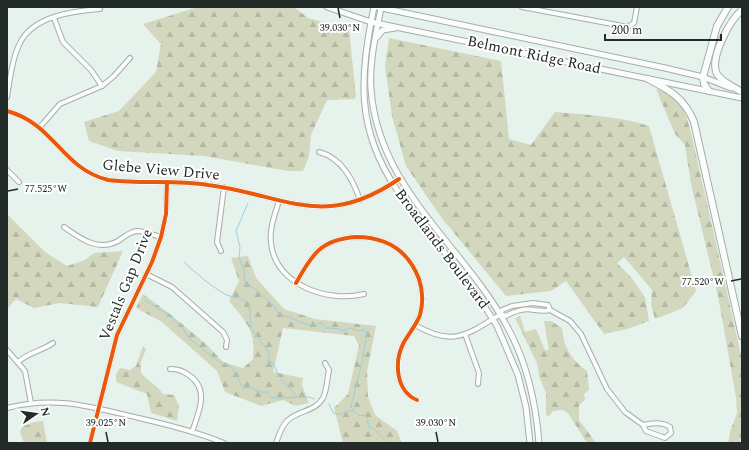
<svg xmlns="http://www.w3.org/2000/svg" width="749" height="450" font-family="Spectral,serif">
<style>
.forest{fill:url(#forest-firs)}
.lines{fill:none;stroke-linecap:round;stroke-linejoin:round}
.stream{stroke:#9ad0e0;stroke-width:1}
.minor-casing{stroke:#a5aea9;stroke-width:6}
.major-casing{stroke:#a5aea9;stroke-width:7}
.highway-casing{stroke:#a5aea9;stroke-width:8}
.minor{stroke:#fbfdfc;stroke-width:4}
.major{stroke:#fbfdfc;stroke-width:5}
.highway{stroke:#fbfdfc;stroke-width:6}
.cycleway-casing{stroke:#fefefe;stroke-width:6}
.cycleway{stroke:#e8590c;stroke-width:4}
.ticks{fill:none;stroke:#222b27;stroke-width:1.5}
.labels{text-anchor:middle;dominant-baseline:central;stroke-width:4;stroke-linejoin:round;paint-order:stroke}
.street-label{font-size:15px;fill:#222b27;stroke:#fefefe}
.ticks-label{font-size:10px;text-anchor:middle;fill:#222b27;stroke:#fefefe;stroke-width:4;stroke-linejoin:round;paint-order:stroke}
</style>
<defs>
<pattern id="forest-firs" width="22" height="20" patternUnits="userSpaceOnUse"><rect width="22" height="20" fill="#d2d7be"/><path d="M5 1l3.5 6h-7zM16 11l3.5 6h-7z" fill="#b4b9a3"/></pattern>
</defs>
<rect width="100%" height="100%" fill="#e6f2ec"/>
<g class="forest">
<path d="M198,7H294L308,18L349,29L356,97L354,99L327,100L311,135L309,156L303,171H288L204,156L118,151L89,141L84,122L119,111L156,72L161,44L143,24Z"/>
<path d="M389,38L501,61L509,139L531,145L555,112C587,115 619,116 649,126L696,291L683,308L655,319L651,305L652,290L624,257L617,263L631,277L645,297L649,321L627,329L604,334L566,281L551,291L506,296L441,217L406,166L392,116L385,66Z"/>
<path d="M656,89C660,90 666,90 669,92C684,100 688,122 692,137L742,359V432L740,443H728L731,429L737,413L736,397L718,296L691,184L685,145L675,134Z"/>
<path d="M7,214L45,252L67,266L85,260L94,253L123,251L98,307L60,303L34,308L16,299L7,309Z"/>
<path d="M248,256L256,278L284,309L315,319L376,326L367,371L368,397L375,415L397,431L402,443H343L334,408L348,394L359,345L354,336L283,328L273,372L303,378L302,385L309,403L296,406L283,400L261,406L225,392L217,371L162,322L136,308L143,294L170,314L206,344L223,362L243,368L253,359C256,330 246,322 229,301L239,281L231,258Z"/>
<path d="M520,316L525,332L536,329L545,350H549L544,321H551L562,328C563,346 572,361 587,371L589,390L584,394L585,400L579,405V420L596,443H587L568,413L563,410L553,411L549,416L546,415V393L539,376L537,363L515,318Z"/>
<path d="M143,346L146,349L141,362V373C148,381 158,386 163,394L174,395L179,406L177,421L151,413L147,394L116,382V374L120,368L130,370L136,366Z"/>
<path d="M43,421L47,443H24L20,432L22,427L34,422Z"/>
</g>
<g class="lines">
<g class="stream">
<path d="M248,203L236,231L240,247L239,257L245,272L244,279L246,284C257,289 264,297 273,305C276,307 276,312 280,315C292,315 303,327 315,325C317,324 319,323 321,323L326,328L339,329L341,331L350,328L359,331L364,330L367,332L362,362L351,407L354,411"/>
<path d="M184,262C197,274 208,284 223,293C231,298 241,297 249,303L251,328L270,354L268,360L274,364L278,375L298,398"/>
<path d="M146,301L169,315L181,326L189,338L218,361L231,367L243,388C252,386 259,394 267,392L272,398L309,397L314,399"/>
<path d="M329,404L333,413C341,416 346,410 354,411L358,415L367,416L369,428H373L388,443"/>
</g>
<defs>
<g id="minor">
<path d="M522,7L628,27L634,23L637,7"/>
<path d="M54,18L63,42L91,70L102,86"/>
<path d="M7,97C10,79 12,59 20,43C33,16 73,11 100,9"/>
<path d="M7,111C55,124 61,168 108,180C141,184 175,180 208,185C286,195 323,231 399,179"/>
<path d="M40,127L60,104L102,86L114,76L130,58"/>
<path d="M319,152C342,158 353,180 360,200"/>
<path d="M7,170L19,182"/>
<path d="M279,201C275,214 269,229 271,243C275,285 328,303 364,294"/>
<path d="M64,227C80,238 97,252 118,241C124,237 129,232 137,231C145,231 153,235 161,237"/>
<path d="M221,251L217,242L224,187"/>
<path d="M146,274L172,287L223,332L227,340L226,347"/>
<path d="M296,283C303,271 309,259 319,250C329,241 342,238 356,237C386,237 408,250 419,279C423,291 423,304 420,315C416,326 408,334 403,344C394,363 396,391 417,400"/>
<path d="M533,303L548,305L550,310C545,312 540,310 534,310C525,308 514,311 506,316L501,314L502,310L512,306Z"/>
<path d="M550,310L570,321L581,334L607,389L625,412L643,425L646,431L665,438L671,433L670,427C663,422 651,423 643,425"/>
<path d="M415,325C453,347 467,335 501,314"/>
<path d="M465,334L479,373L478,384"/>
<path d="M7,350L25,371L31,403"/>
<path d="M18,362C29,352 42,351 53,343"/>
<path d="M170,369C179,369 183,371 190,376C210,390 198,414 192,432"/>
<path d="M7,408C55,395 92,407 139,418C168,425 197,432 224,443"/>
<path d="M90,443L117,335L152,262L161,237L166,214L167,182"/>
<path d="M276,443C279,435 281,427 287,421C298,410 315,412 323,398C327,390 327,379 329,370L325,363"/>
</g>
<g id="major">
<path d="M327,7L371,22L742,98"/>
<path d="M374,7C360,76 355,128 397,190L480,299L497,326L518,375L526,407L530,443"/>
<path d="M377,7L665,68L703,77L731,88"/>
<path d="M381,8C376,34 369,62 371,89C378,190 465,246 509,330C527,364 536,404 539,443"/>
<path d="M376,38L383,30L395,28"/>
</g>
<g id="highway">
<path d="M742,10C730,20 709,58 717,74C722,82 734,87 742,92"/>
<path d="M648,79C670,90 685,99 694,122L742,336"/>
<path d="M709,91L704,84L703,77L717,26L728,7"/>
</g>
</defs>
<use href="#minor" class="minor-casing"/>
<use href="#major" class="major-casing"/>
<use href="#highway" class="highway-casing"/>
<use href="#minor" class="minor"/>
<use href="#major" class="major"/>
<use href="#highway" class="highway"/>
<defs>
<g id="cycleway">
<path d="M7,111C55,124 61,168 108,180C141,184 175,180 208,185C286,195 323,231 399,179"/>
<path d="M296,283C303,271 309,259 319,250C329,241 342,238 356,237C386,237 408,250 419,279C423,291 423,304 420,315C416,326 408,334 403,344C394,363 396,391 417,400"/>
<path d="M90,443L117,335L152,262L161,237L166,214L167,182"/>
</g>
</defs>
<use href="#cycleway" class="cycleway-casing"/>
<use href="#cycleway" class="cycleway"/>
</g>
<path class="ticks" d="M338,8L340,18M8,191L18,189M731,281L741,279M106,432L108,442M436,432L438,442"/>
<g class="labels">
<g class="street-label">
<text transform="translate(534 55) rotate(12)">Belmont Ridge Road</text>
<text transform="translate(161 170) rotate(5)">Glebe View Drive</text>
<text transform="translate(442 249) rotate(53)">Broadlands Boulevard</text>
<text transform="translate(126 285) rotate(-68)">Vestals Gap Drive</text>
</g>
</g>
<g class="ticks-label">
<text x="340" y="31">39.030°N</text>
<text x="46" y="192">77.525°W</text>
<text x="703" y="285">77.520°W</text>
<text x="106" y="426">39.025°N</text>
<text x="436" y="426">39.030°N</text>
</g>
<rect width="749" height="450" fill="none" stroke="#222b27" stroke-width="16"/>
<g transform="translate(36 414) rotate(77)" stroke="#fefefe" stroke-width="3" paint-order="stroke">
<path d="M0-3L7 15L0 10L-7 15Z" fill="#222b27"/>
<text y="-6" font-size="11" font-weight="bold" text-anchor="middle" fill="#222b27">N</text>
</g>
<path d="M605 34v6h116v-6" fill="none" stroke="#222b27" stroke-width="2"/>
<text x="611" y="34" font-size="12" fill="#222b27" stroke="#fefefe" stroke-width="3" paint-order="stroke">200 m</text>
</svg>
